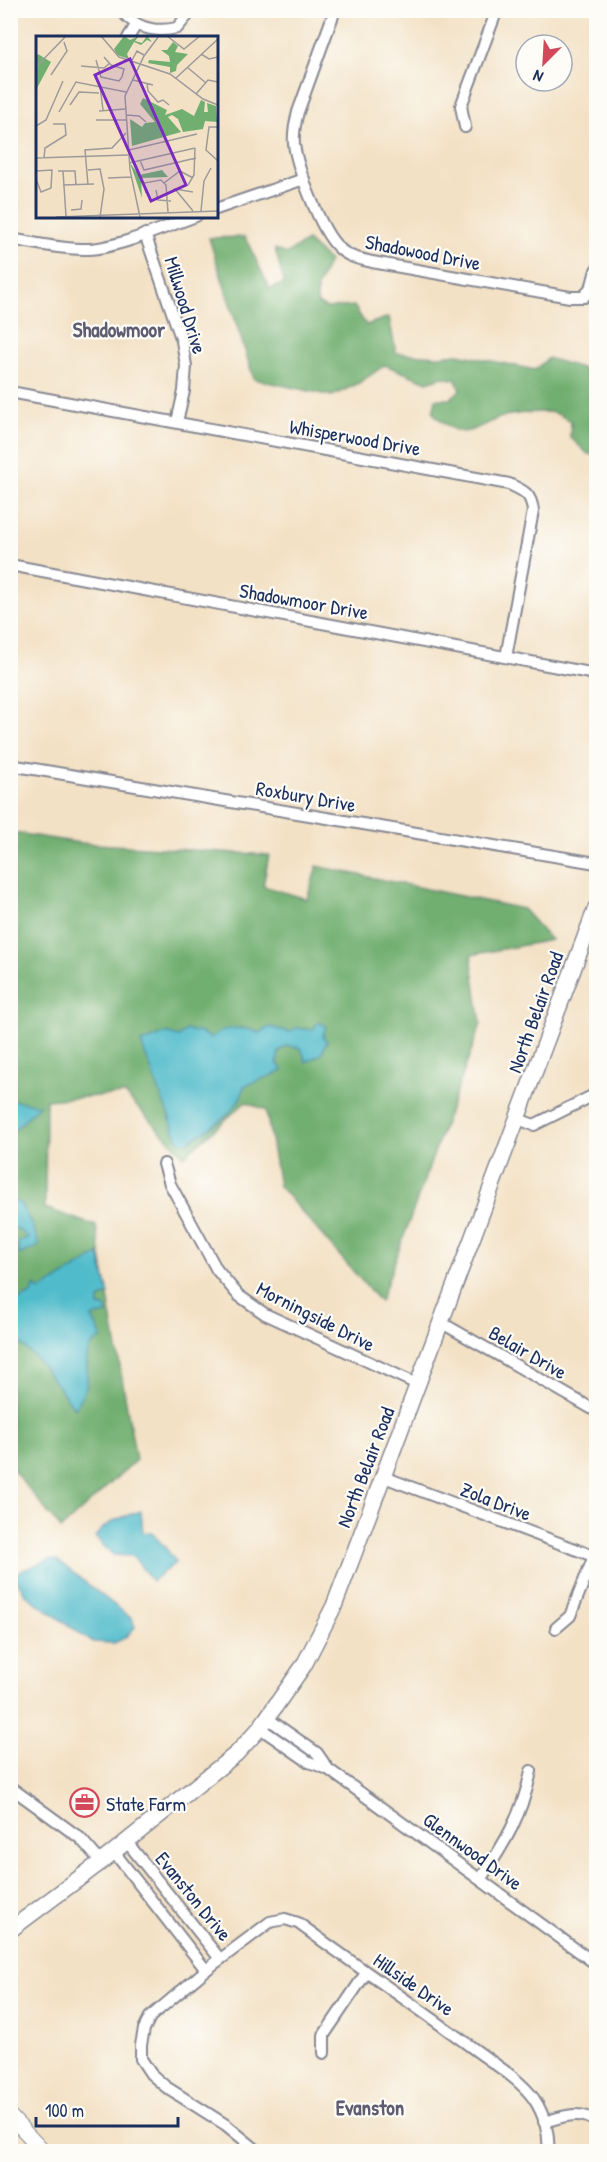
<svg xmlns="http://www.w3.org/2000/svg" width="607" height="2162" font-family="'Patrick Hand',sans-serif">
<style>
.forest{fill:#71af70;stroke:#466f67;stroke-width:1.5}
.water{fill:#4fbbcb;stroke:#357594;stroke-width:1.5}
.lines{fill:none;stroke-linecap:round;stroke-linejoin:round}
.minor-casing{stroke:#878892;stroke-width:14}
.tertiary-casing{stroke:#878892;stroke-width:16}
.secondary-casing{stroke:#878892;stroke-width:18}
.minor{stroke:#fff;stroke-width:10}
.tertiary{stroke:#fff;stroke-width:14}
.secondary{stroke:#fff;stroke-width:15}
.labels{text-anchor:middle;dominant-baseline:central;stroke-width:4.5;stroke-linejoin:round;paint-order:stroke}
.street-label{font-size:20px;fill:#1b2f5e;stroke:#fdfcf7}
.poi-label{font-size:20px;fill:#1b2f5e;stroke:#fdfcf7;text-anchor:start}
.neighbourhood-label{font-size:21px;font-weight:bold;fill:#5e5d72;stroke:#fdfcf7}
.inset-road{fill:none;stroke:#9d9a9c;stroke-width:1.5}
.view{fill:#7b2cbf;fill-opacity:0.15;stroke:#7b2cbf;stroke-width:3}
.inset-edge{fill:none;stroke:#1b2f5e;stroke-width:3}
</style>
<rect width="100%" height="100%" fill="#fdfcf7"/>
<filter id="ink" filterUnits="userSpaceOnUse"><feTurbulence type="fractalNoise" baseFrequency=".0167" numOctaves="2"/><feDisplacementMap in="SourceGraphic" scale="12" xChannelSelector="R" yChannelSelector="G"/><feConvolveMatrix kernelMatrix="1 2 1 2 8 2 1 2 1" color-interpolation-filters="sRGB"/></filter>
<filter id="wash" filterUnits="userSpaceOnUse"><feTurbulence type="fractalNoise" baseFrequency=".008" numOctaves="4" result="noise"/><feDisplacementMap in="SourceGraphic" scale="24" xChannelSelector="R" yChannelSelector="G"/><feGaussianBlur stdDeviation="1.35" result="paint"/><feColorMatrix in="noise" values="0 0 0 0 0 0 0 0 0 0 0 0 0 0 0 0 0 1.4 0 .05"/><feComposite in="paint" operator="in"/></filter>
<g filter="url(#wash)">
<rect width="100%" height="100%" fill="#f3e1c5"/>
<g class="forest">
<path d="M245,237L270,289L284,283L275,249L286,254L307,241L329,261L317,288V303L326,308L354,306L366,325L389,317L396,353L438,356L458,354L535,370L548,358L584,369L596,386V455L588,454L570,437L571,421C565,418 559,414 554,413C546,410 510,414 502,417C468,430 464,444 433,413L436,399H450L460,390L456,380L443,377L427,382L385,365L359,383L332,396L254,379L209,238Z"/>
<path d="M10,832L80,843L269,855L263,886L307,899L317,866L523,909L551,940L471,955L481,1024L380,1302L279,1186L266,1110L246,1102L184,1156L125,1094L46,1100L45,1208L96,1226L136,1460L61,1529L11,1467Z"/>
</g>
<g class="water">
<path d="M319,1022L326,1026L323,1036L327,1041L321,1054L306,1062L301,1048L287,1046L279,1052L277,1062L283,1071L244,1086C240,1114 208,1128 186,1143L178,1140L141,1043L166,1033L179,1037L186,1030L202,1033L211,1038C222,1026 245,1026 259,1033L270,1027L290,1032L296,1028L312,1030Z"/>
<path d="M11,1100L39,1105L11,1134L10,1100Z"/>
<path d="M10,1198L12,1202H19C28,1216 35,1229 39,1246L19,1255L18,1242L28,1237L16,1228L11,1227Z"/>
<path d="M99,1254L109,1294L99,1299V1306L105,1307L107,1314L92,1317L102,1338C80,1348 89,1363 87,1382C87,1390 79,1401 75,1409L37,1359L11,1335V1303L31,1294L35,1286L39,1291Z"/>
<path d="M141,1511L143,1533H152L164,1546L176,1562L152,1581L133,1556L113,1555L95,1537C107,1521 122,1517 141,1511Z"/>
<path d="M50,1559L58,1561L132,1619L135,1627L125,1638L114,1643L92,1642L26,1595L13,1574Z"/>
</g>
</g>
<g filter="url(#ink)">
<g class="lines">
<defs>
<g id="minor">
<path d="M121,10C136,29 155,33 177,28L192,10"/>
<path d="M335,10L298,112C295,123 293,133 294,144C297,168 321,231 338,247C347,257 360,259 372,262L570,297H584L592,285L596,270"/>
<path d="M128,38L136,25"/>
<path d="M465,127L461,106L497,10"/>
<path d="M216,209L304,179"/>
<path d="M145,234L182,341L186,366L184,391L177,422"/>
<path d="M10,239C36,243 63,250 89,249C117,248 168,226 196,216"/>
<path d="M10,392L509,484C524,491 531,493 533,511L506,657"/>
<path d="M10,565L590,673L596,677"/>
<path d="M10,765L596,863"/>
<path d="M518,1119L534,1125L596,1094"/>
<path d="M164,1164L170,1184L217,1270L238,1295L265,1314L419,1385"/>
<path d="M442,1323L596,1411"/>
<path d="M384,1477L596,1557"/>
<path d="M556,1628L570,1616L594,1556"/>
<path d="M267,1718L317,1753L328,1769"/>
<path d="M260,1728L309,1762L328,1769L596,1964"/>
<path d="M10,1787L80,1838L101,1862"/>
<path d="M127,1842L220,1959"/>
<path d="M114,1852L206,1970"/>
<path d="M481,1878C505,1844 523,1812 531,1771"/>
<path d="M324,2053V2035L366,1973"/>
<path d="M544,2122C562,2117 580,2109 596,2122"/>
<path d="M259,2152L226,2125L166,2087L151,2074L141,2059V2045L144,2029L150,2017L206,1970L270,1922L285,1919L298,1923C355,1965 413,2004 470,2046C491,2062 519,2078 534,2099C544,2114 550,2134 548,2152"/>
</g>
<path id="tertiary" d="M10,2116L44,2152"/>
<path id="secondary" d="M10,1930L101,1862L236,1754L260,1728L304,1665L334,1606L372,1506L596,908"/>
</defs>
<use href="#minor" class="minor-casing"/>
<use href="#tertiary" class="tertiary-casing"/>
<use href="#secondary" class="secondary-casing"/>
<use href="#minor" class="minor"/>
<use href="#tertiary" class="tertiary"/>
<use href="#secondary" class="secondary"/>
</g>
</g>
<defs>
<symbol id="office-ring" viewBox="-11 -11 22 22"><circle r="9.5" fill="#fdfcf7" stroke="#d1495b" stroke-width="1.5"/><path d="M-6-3h4V-5.5h4V-3h4V5H-6ZM-1-4.5V-3h2v-1.5ZM-6 0V1H6V0Z" fill="#d1495b"/></symbol>
</defs>
<g fill-rule="evenodd">
<use href="#office-ring" x="68" y="1786" width="33" height="33"/>
</g>
<g class="labels">
<g class="street-label">
<text transform="translate(423 252) rotate(11)">Shadowood Drive</text>
<text transform="translate(186 305) rotate(73)">Millwood Drive</text>
<text transform="translate(355 437) rotate(10)">Whisperwood Drive</text>
<text transform="translate(304 601) rotate(10)">Shadowmoor Drive</text>
<text transform="translate(306 796) rotate(10)">Roxbury Drive</text>
<text transform="translate(535 1012) rotate(-70)">North Belair Road</text>
<text transform="translate(316 1316) rotate(27)">Morningside Drive</text>
<text transform="translate(528 1352) rotate(30)">Belair Drive</text>
<text transform="translate(365 1467) rotate(-69)">North Belair Road</text>
<text transform="translate(496 1501) rotate(21)">Zola Drive</text>
<text transform="translate(473 1851) rotate(36)">Glennwood Drive</text>
<text transform="translate(194 1896) rotate(51)">Evanston Drive</text>
<text transform="translate(414 1984) rotate(35)">Hillside Drive</text>
</g>
<g class="poi-label">
<text x="106" y="1803">State Farm</text>
</g>
<g class="neighbourhood-label">
<text x="119" y="329">Shadowmoor</text>
<text x="370" y="2107">Evanston</text>
</g>
</g>
<g transform="translate(36 36)">
<rect width="182" height="182" fill="#f3e1c5"/>
<path d="M88,0L94,4L103,0L99,5L106,7L111,0L116,6L111,4L105,9L98,6L91,18L93,23L81,19L78,13ZM137,6L142,10L139,16L152,18L141,29L140,35L134,37V31L112,27L113,24L134,26L133,20L125,14H131ZM2,18L15,26L0,54V21ZM107,62L131,74L129,79L146,73L158,80L165,64L169,66L168,76H172L171,67L180,70L181,86L169,85L167,93L147,96L142,83L136,79L132,81L145,96L96,110L94,83L106,91L109,87L119,86L104,68ZM94,127L103,139L126,134L132,141L105,142L106,162Z" fill="#71af70"/>
<path class="inset-road" d="M65,0L83,21L134,38L167,63L182,69M131,0L148,13L164,0M165,18L173,23L182,21M68,21L75,29L88,33L86,41M60,24L65,41L83,45L86,41M95,26L101,15L108,19M45,30L68,32L74,27M0,31L30,0M151,31L170,47M15,39L31,15L28,6M140,42L182,3M97,44L117,49M111,47L112,55L122,66L127,64L133,69M64,50L67,74M160,58L172,44L182,46M34,69L43,56L63,57M63,75L89,73M23,76L40,46L90,56M90,79L103,80L110,86M60,84H90M0,90L10,84L27,45M182,91H173L170,114L182,125M93,114L161,98M0,122L92,119M8,122L9,112L30,99L29,88H17M104,124L108,134L160,122M93,127L159,112M52,134L64,133L68,153L64,181M0,135L16,134L15,152L5,156L0,143M22,135H39L40,149M27,135L30,180M72,142L95,141M128,147L144,135L157,142M27,149L58,148M52,149L49,114L76,112L90,97M152,149L158,139L159,112M120,154L122,164L135,165M110,157L108,147L125,144L130,149L132,176M35,174L45,173L46,164M157,175L139,153L157,156M165,175L168,145L175,132M20,181L182,175M104,181L94,134L89,60L108,20L123,0"/>
<path class="view" d="M94,23L150,149L115,165L59,39Z"/>
<rect width="182" height="182" class="inset-edge"/>
</g>
<rect width="607" height="2162" fill="none" stroke="#fdfcf7" stroke-width="36"/>
<g transform="translate(544 63) rotate(204)"><circle r="28" fill="#fdfcf7" stroke="#a3aaba" stroke-width="1.5"/>
<path d="M0-4.5L10 22L0 15L-10 22Z" fill="#d1495b"/>
<text y="-9" font-size="16" font-weight="bold" text-anchor="middle" fill="#1b2f5e">N</text>
</g>
<path d="M36 2117v9h142v-9" fill="none" stroke="#1b2f5e" stroke-width="3"/>
<text x="45" y="2117" font-size="18" fill="#1b2f5e" stroke="#fdfcf7" stroke-width="4.5" paint-order="stroke">100 m</text>
</svg>
